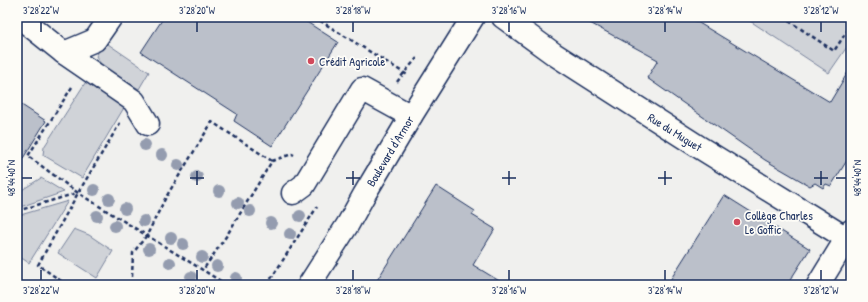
<svg xmlns="http://www.w3.org/2000/svg" width="868" height="302" font-family="'Patrick Hand',sans-serif">
<style>
.green{fill:#d0d3d8;stroke:#76819b}
.building{fill:#bbc0ca;stroke:#1b2f5e}
.lines{fill:none;stroke-linecap:round;stroke-linejoin:round}
.minor-casing{stroke:#1b2f5e;stroke-width:25}
.major-casing{stroke:#1b2f5e;stroke-width:25}
.path{stroke:#1b2f5e;stroke-width:2.5;stroke-dasharray:4 3;stroke-linecap:butt}
.minor{stroke:#fdfcf7;stroke-width:22}
.major{stroke:#fdfcf7;stroke-width:22}
.tree{fill:#949caf}
.ticks{fill:none;stroke:#1b2f5e;stroke-width:1.5}
.poi-dot{fill:#d1495b;stroke:#fdfcf7;stroke-width:1.5}
.labels{text-anchor:middle;dominant-baseline:central;stroke-width:3.5;stroke-linejoin:round;paint-order:stroke}
.poi-label{font-size:12px;fill:#1b2f5e;stroke:#fdfcf7;text-anchor:start}
.street-label{font-size:12px;fill:#1b2f5e;stroke:#fdfcf7}
.neatline{fill:none;stroke:#1b2f5e;stroke-width:1.5}
.ticks-label{font-size:10px;text-anchor:middle;fill:#1b2f5e}
</style>
<rect width="100%" height="100%" fill="#f0f0ee"/>
<filter id="ink" filterUnits="userSpaceOnUse"><feTurbulence type="fractalNoise" baseFrequency=".025" numOctaves="2"/><feDisplacementMap in="SourceGraphic" scale="8" xChannelSelector="R" yChannelSelector="G"/><feConvolveMatrix kernelMatrix="1 2 1 2 8 2 1 2 1" color-interpolation-filters="sRGB"/></filter>
<g filter="url(#ink)">
<g class="green">
<path d="M744,17H851V41L829,73Z"/>
<path d="M105,42L149,72L139,89L103,68L96,56Z"/>
<path d="M87,80L125,106L82,178L43,155L44,147Z"/>
<path d="M41,178L64,192L17,208V193Z"/>
<path d="M68,201L29,263L17,255V216Z"/>
<path d="M74,229L89,235L113,251L97,278L58,253Z"/>
</g>
<g class="building">
<path d="M164,17H299L338,42L272,146L234,121L237,114L141,52Z"/>
<path d="M579,17H689L830,102L851,67V154L831,186L826,184L823,188L815,183L810,186L765,160L647,78L658,60Z"/>
<path d="M17,102L46,121L17,168Z"/>
<path d="M436,186L475,211L472,215L495,229L473,265L506,285H374Z"/>
<path d="M724,195L810,249L787,285H667Z"/>
</g>
<g class="lines">
<defs>
<g id="minor">
<path d="M19,17L64,53L95,40L111,17"/>
<path d="M503,17L554,54L699,147L851,241"/>
<path d="M64,53L134,101L148,124"/>
<path d="M293,193L304,185L362,89L411,116"/>
<path d="M818,285L851,231"/>
</g>
<path id="major" d="M309,285L348,224L364,195L411,116L473,17"/>
</defs>
<use href="#minor" class="minor-casing"/>
<use href="#major" class="major-casing"/>
<g class="path">
<path d="M314,17L409,76"/>
<path d="M783,17L834,51L851,25"/>
<path d="M397,82L404,73L417,58"/>
<path d="M72,87L28,156L78,193L227,285"/>
<path d="M272,161L292,154L294,155"/>
<path d="M17,211L77,193"/>
<path d="M132,277L133,253L147,235L166,197L212,122L272,161L227,235L203,270"/>
<path d="M67,285L38,265L78,193L120,123"/>
<path d="M267,285L317,207"/>
</g>
<use href="#minor" class="minor"/>
<use href="#major" class="major"/>
</g>
<g class="tree">
<circle cx="145" cy="145" r="6"/>
<circle cx="162" cy="155" r="6"/>
<circle cx="178" cy="165" r="6"/>
<circle cx="197" cy="177" r="6"/>
<circle cx="94" cy="190" r="6"/>
<circle cx="219" cy="191" r="6"/>
<circle cx="109" cy="199" r="6"/>
<circle cx="238" cy="203" r="6"/>
<circle cx="125" cy="209" r="6"/>
<circle cx="250" cy="211" r="6"/>
<circle cx="97" cy="216" r="6"/>
<circle cx="300" cy="216" r="6"/>
<circle cx="144" cy="221" r="6"/>
<circle cx="271" cy="223" r="6"/>
<circle cx="115" cy="226" r="6"/>
<circle cx="290" cy="234" r="6"/>
<circle cx="171" cy="238" r="6"/>
<circle cx="183" cy="244" r="6"/>
<circle cx="149" cy="249" r="6"/>
<circle cx="202" cy="257" r="6"/>
<circle cx="170" cy="263" r="6"/>
<circle cx="217" cy="266" r="6"/>
<circle cx="191" cy="277" r="6"/>
<circle cx="236" cy="278" r="6"/>
</g>
</g>
<path class="ticks" d="M41,22V32M197,22V32M353,22V32M509,22V32M665,22V32M821,22V32M197,171V185M353,171V185M509,171V185M665,171V185M821,171V185M22,178H32M190,178H204M346,178H360M502,178H516M658,178H672M814,178H828M836,178H846M41,270V280M197,270V280M353,270V280M509,270V280M665,270V280M821,270V280"/>
<g class="poi-dot">
<circle cx="311" cy="61" r="4"/>
<circle cx="737" cy="222" r="4"/>
</g>
<g class="labels">
<g class="poi-label">
<text x="319" y="61">Crédit Agricole</text>
<text x="745" y="215">Collège Charles<tspan x="745" dy="14">Le Goffic</tspan></text>
</g>
<g class="street-label">
<text transform="translate(675 132) rotate(32)">Rue du Muguet</text>
<text transform="translate(390 151) rotate(-59)">Boulevard d'Armor</text>
</g>
</g>
<rect width="868" height="302" fill="none" stroke="#fdfcf7" stroke-width="44"/>
<rect x="22" y="22" width="824" height="258" class="neatline"/>
<g class="ticks-label">
<text x="41" y="14">3°28'22"W</text>
<text x="197" y="14">3°28'20"W</text>
<text x="353" y="14">3°28'18"W</text>
<text x="509" y="14">3°28'16"W</text>
<text x="665" y="14">3°28'14"W</text>
<text x="821" y="14">3°28'12"W</text>
<text transform="translate(11 178) rotate(-90)" y="4">48°44'40"N</text>
<text transform="translate(857 178) rotate(-90)" y="4">48°44'40"N</text>
<text x="41" y="294">3°28'22"W</text>
<text x="197" y="294">3°28'20"W</text>
<text x="353" y="294">3°28'18"W</text>
<text x="509" y="294">3°28'16"W</text>
<text x="665" y="294">3°28'14"W</text>
<text x="821" y="294">3°28'12"W</text>
</g>
</svg>
